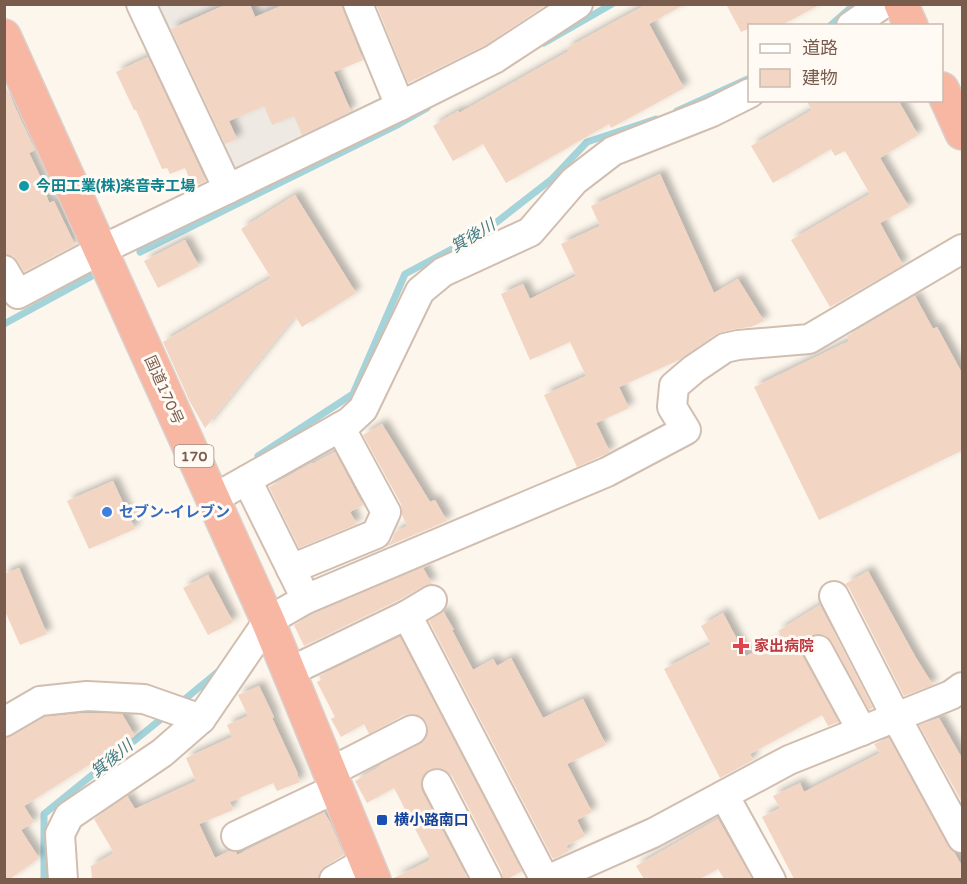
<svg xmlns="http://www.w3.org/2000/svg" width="967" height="884" font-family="'Varela Round','Noto Sans JP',sans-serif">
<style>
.industrial{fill:#efe9e4}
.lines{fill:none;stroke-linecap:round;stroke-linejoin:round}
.stream{stroke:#a5d3da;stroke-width:7}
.building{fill:#f3d5c3;filter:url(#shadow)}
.minor-casing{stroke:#d1beb0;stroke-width:32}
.highway-casing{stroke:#dad1cd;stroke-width:36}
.minor{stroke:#fff;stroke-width:28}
.highway{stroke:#f7b7a3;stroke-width:33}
.culture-dot{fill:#0f9aa8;stroke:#fffaf3;stroke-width:2}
.shop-dot{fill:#3f7fe0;stroke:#fffaf3;stroke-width:2}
.health-dot{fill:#e0444e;stroke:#fffaf3;stroke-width:2}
.transit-dot{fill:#1a4fb4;stroke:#fffaf3;stroke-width:2}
.labels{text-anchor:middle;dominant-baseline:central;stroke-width:6;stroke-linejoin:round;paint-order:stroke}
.shield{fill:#fffaf3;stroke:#a28b7f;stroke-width:1.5}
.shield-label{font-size:14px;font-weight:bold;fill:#7a5c4d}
.culture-label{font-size:15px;font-weight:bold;fill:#0d838f;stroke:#fffaf3;text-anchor:start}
.street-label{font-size:15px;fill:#7a5c4d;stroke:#fffaf3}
.shop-label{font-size:15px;font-weight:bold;fill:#366cbe;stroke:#fffaf3;text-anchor:start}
.health-label{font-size:15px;font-weight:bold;fill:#be3a42;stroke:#fffaf3;text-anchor:start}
.transit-label{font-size:15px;font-weight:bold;fill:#164399;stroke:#fffaf3;text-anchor:start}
.water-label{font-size:16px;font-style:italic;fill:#437c86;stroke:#fffaf3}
</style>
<defs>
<filter id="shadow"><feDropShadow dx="5.5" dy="-5.5" stdDeviation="3" flood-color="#0004"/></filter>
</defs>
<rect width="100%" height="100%" fill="#fdf6ec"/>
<path class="industrial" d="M149,5H307L358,121L229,184Z"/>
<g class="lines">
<g class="stream">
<path d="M830,26L855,4"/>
<path d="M544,43L612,4"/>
<path d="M677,111L750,78"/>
<path d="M140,252L399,124L427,108"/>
<path d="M4,324L94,275"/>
<path d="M258,456L353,394L405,274L484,232L552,179L587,142L656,119"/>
<path d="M179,704L219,671"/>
<path d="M44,880V814L166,715"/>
</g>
</g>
<g class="building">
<path d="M227,4H250L255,17L285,4H342L343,10L363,60L334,72L351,111L302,135L294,116L272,125L264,106L229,121L237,139L225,144L171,29Z"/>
<path d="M376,4H547L486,45L408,83Z"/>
<path d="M647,4H685L649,24L684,88L611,128L609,124L506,183L483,144L453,161L433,126L458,111L459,113L569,51L567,48Z"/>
<path d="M726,4H821L780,26H750V28L741,32Z"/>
<path d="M148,57L206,181L193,187L185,168L170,174L167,168L162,169L136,110H134L116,72Z"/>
<path d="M4,83L35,150L29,153L41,178L49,203L54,201L75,245L24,272L18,262L13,256L4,254Z"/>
<path d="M806,100H898L918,135L880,158L909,207L880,223L903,265L830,307L791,240L870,194L845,151L835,156L831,149L773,183L751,146L812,110Z"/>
<path d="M660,174L714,293L738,279L764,321L751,327L734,329L716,334L679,360L619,387L629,408L596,423L610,452L577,467L544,395L586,376L570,342L530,360L501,294L523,284L530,299L576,276L561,244L600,226L591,206Z"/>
<path d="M295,195L356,293L302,327L295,316L205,428L190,402L163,342L271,278L241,229Z"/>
<path d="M185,240L199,266L158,288L144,261Z"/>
<path d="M915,296L933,329L937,327L963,375V450L819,520L754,387L849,341L847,336Z"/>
<path d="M382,424L430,502L435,500L447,521L383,548L391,542L395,532L407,526L402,515V511L401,504L363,435Z"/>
<path d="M335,452L363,505L350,512L357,524L299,548L269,487L312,463V464Z"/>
<path d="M113,481L135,529L89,549L67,501Z"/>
<path d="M433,563L423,568L432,584L424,586L399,600L304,646L294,625L313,614Z"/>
<path d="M19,568L47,634L20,645L4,609V574Z"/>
<path d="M868,571L916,658L933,685L904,696L849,588L845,584Z"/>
<path d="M208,575L233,622L208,635L183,588Z"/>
<path d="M820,605L873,708L869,710L832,642L826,636L818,634L811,635L804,642L802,650L803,657L839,722L828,726L822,715L750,754L753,760L720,778L664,669L711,644L701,626L723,613L746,656L782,638L778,631Z"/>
<path d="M443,611L454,630H452L473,670L493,659L497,666L511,658L543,718L583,699L606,745L567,764L592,812L577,820L585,836L566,846L569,851L558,857L553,859L429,621Z"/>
<path d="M400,637L522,871L508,879H503L502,872L452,776L445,770L437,768L429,770L423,776L421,783L422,791L468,879H392L430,860L428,854L394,788L367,803L355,781L381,766L380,765L420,744L426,738L428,730L427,723L421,717L412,714L404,715L369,734L364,724L341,737L331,719L335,717L317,682L321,680L319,676Z"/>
<path d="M259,686L274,717L272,718L298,774H297L300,782L277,791L273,783L230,802L233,810L199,824L215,858L229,851L236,852L237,855L324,812L330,822L344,855L325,866L320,871L318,879H92L91,866L114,853L94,819L127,796L135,809L196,781L186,758L232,737L227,725L248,716L238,695Z"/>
<path d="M87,713L122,714L135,736L24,806L34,822L21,830L39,858L10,879H4V738L12,736L45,717Z"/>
<path d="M939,718L963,760V804L919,725Z"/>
<path d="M889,738L948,846L954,852L963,868V879H794L762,817L780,808L773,796L800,783L804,792L880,753L874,744Z"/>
<path d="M718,819L752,879H724L718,869L700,879H644L636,866Z"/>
</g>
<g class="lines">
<defs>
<g id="minor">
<path d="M141,4L228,189"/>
<path d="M358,4L400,106"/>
<path d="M851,26L883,4"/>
<path d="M4,270L18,294L101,250L400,106L494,59L578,4"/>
<path d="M213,499L349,422L363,409L420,291L443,272L530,232L574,181L613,151L712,112L750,93"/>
<path d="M291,569L376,534L386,512L340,427"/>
<path d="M834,596L896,717L962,838"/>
<path d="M306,599L607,472L686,430L672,407L674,386L694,369L725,348L738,345L809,339L962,249"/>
<path d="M407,615L545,880"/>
<path d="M818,650L862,731"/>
<path d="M289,672L407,615L432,600"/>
<path d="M4,722L40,701L87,696L144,699L201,719"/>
<path d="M330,772L412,730"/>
<path d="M437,784L487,880"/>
<path d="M724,795L771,880"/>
<path d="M236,836L337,788"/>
<path d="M63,880L60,834L69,816L162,753L201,719L268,621L306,599L247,480"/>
<path d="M334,880L367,861"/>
<path d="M547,880L653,833L789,760L951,695L962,687"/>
</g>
<g id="highway">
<path d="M901,4L911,26"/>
<path d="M4,36L268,621L374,880"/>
<path d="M942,89L962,133"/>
</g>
</defs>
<use href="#minor" class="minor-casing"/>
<use href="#highway" class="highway-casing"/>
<use href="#minor" class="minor"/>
<use href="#highway" class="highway"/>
</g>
<circle class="culture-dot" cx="24" cy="186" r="6"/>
<circle class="shop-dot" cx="107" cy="512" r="6"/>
<path class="health-dot" d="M738 637h6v6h6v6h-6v6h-6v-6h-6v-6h6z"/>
<rect class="transit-dot" x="376" y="814" width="12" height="12" rx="3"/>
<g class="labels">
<rect class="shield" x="174.5" y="445" width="39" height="22" rx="4.5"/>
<g class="shield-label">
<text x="194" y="456">170</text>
</g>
<g class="culture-label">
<text x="36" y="186">今田工業(株)楽音寺工場</text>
</g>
<g class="street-label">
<text transform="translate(164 390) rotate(66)">国道170号</text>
</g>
<g class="shop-label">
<text x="119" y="512">セブン-イレブン</text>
</g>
<g class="health-label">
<text x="754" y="646">家出病院</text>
</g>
<g class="transit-label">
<text x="394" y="820">横小路南口</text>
</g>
<g class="water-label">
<text transform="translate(473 236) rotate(-31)">箕後川</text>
<text transform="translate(112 759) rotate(-39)">箕後川</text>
</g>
</g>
<rect width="967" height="884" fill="none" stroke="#7a5c4d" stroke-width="12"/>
<rect x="748" y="24" width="195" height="78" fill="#fffaf3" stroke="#cabbb1" stroke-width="1.5"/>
<rect x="760" y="44" width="30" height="9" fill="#ffffff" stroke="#cabbb1" stroke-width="1.5"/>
<text x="802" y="54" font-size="18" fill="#7a5c4d">道路</text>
<rect x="760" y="69" width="30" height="18" fill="#f3d5c3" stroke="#cabbb1" stroke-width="1.5"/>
<text x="802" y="84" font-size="18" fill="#7a5c4d">建物</text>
</svg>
